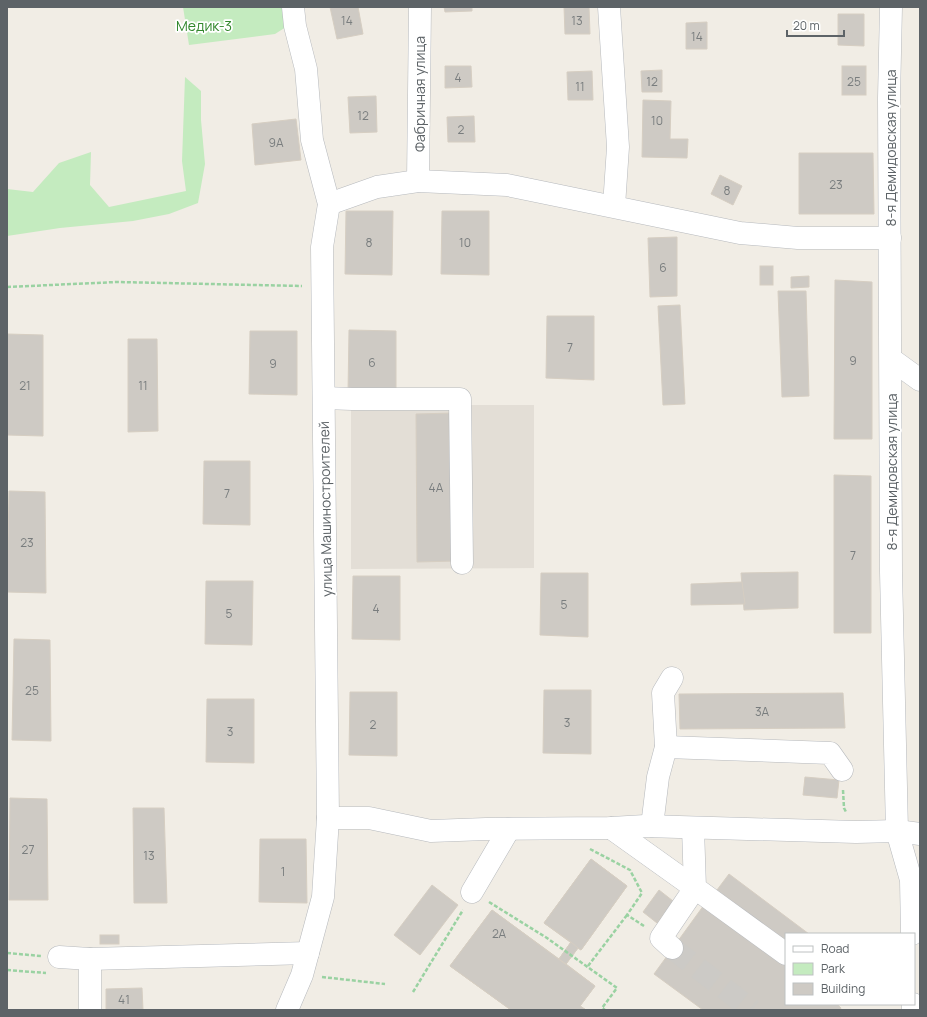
<svg xmlns="http://www.w3.org/2000/svg" width="927" height="1017" font-family="Manrope,sans-serif">
<style>
.education{fill:#e3ded6}
.green{fill:#c4ebbf}
.building{fill:#cecac4;stroke:#d6cec2}
.lines{fill:none;stroke-linecap:round;stroke-linejoin:round}
.minor-tunnel{stroke:#cccac6;stroke-width:22;stroke-dasharray:22 11;stroke-linecap:butt}
.minor-casing{stroke:#b6b9bd;stroke-width:23}
.path{stroke:#9ad2a2;stroke-width:2.5;stroke-dasharray:4 2;stroke-linecap:butt}
.minor{stroke:#fff;stroke-width:22}
.labels{text-anchor:middle;dominant-baseline:central;stroke-width:3.5;stroke-linejoin:round;paint-order:stroke}
.number-label{font-size:12px;fill:#797d7e}
.park-label{font-size:14px;fill:#32872c;stroke:#fff}
.street-label{font-size:14px;fill:#5d6367;stroke:#fff}
</style>
<rect width="100%" height="100%" fill="#f1ede5"/>
<path class="education" d="M351,405H534V568L351,569Z"/>
<g class="green">
<path d="M183,7H283L286,27L275,34L189,45Z"/>
<path d="M185,77L201,91V120L205,164L198,203L169,214L133,221L60,228L7,236V189L33,192L59,163L91,152L90,185L109,207L186,191L182,161Z"/>
</g>
<g class="building">
<path d="M330,7H358L363,34L337,39Z"/>
<path d="M444,7H472V11L445,12Z"/>
<path d="M564,7H589L590,34H565Z"/>
<path d="M838,14H864V46L838,45Z"/>
<path d="M707,22V49H686V23Z"/>
<path d="M445,66H471L472,87L445,88Z"/>
<rect x="842" y="66" width="24" height="29"/>
<path d="M662,70V92H642L641,71Z"/>
<path d="M592,71L593,100H568L567,72Z"/>
<path d="M376,96L377,132L350,133L348,97Z"/>
<path d="M643,100L671,101L670,139H688L687,158L642,157Z"/>
<path d="M474,116L475,142H448L447,117Z"/>
<path d="M296,119L301,160L255,165L252,124Z"/>
<path d="M799,153H873L874,214H799Z"/>
<path d="M720,175L742,186L733,205L711,194Z"/>
<path d="M346,211H393L392,275L345,274Z"/>
<path d="M442,211H489V275L441,274Z"/>
<path d="M677,237V296L650,297L648,238Z"/>
<rect x="760" y="266" width="13" height="19"/>
<path d="M809,276V287L791,288V277Z"/>
<path d="M835,280L872,282V439H834Z"/>
<path d="M778,291H806L809,396L782,397Z"/>
<path d="M680,305L685,404L663,405L658,306Z"/>
<path d="M547,316H594V380L546,378Z"/>
<path d="M349,330L396,331V394L348,393Z"/>
<path d="M250,331H297V395L249,394Z"/>
<path d="M7,334L43,335V436L7,435Z"/>
<path d="M128,339H157L158,431L128,432Z"/>
<path d="M454,413L456,561L417,562L416,414Z"/>
<path d="M204,461H250V525L203,524Z"/>
<path d="M834,475L871,476V633H834Z"/>
<path d="M9,491L45,492L46,593L7,592Z"/>
<path d="M798,572V608L744,610L741,573Z"/>
<path d="M541,573H588V637L540,635Z"/>
<path d="M353,576H400V640L352,639Z"/>
<path d="M206,581H253L252,645L205,644Z"/>
<path d="M742,582L745,604L691,605V584Z"/>
<path d="M14,639L50,640L51,741L12,740Z"/>
<path d="M544,690H591V754L543,753Z"/>
<path d="M350,692H397V756L349,755Z"/>
<path d="M843,693L845,728L680,729L679,694Z"/>
<path d="M207,699H254V763L206,762Z"/>
<path d="M805,777L839,780L837,798L803,795Z"/>
<path d="M10,798L47,799L48,900H9Z"/>
<path d="M133,808H164L167,903H134Z"/>
<path d="M260,839H306L307,903L259,902Z"/>
<path d="M591,859L627,886L581,950L544,923Z"/>
<path d="M591,859L627,886L581,950L578,948L566,964L595,986L580,1006L586,1010H511L450,966L492,910L559,959L571,942L544,923Z"/>
<path d="M729,874L809,934H786V941L717,890Z"/>
<path d="M432,885L458,905L420,955L394,935Z"/>
<path d="M659,890L673,901L657,923L643,912Z"/>
<path d="M704,905L786,966V1004H837L841,1008L840,1010H703L654,974Z"/>
<path d="M492,910L595,986L580,1006L586,1010H511L450,966Z"/>
<rect x="100" y="935" width="19" height="9"/>
<path d="M571,942L578,948L566,964L559,959Z"/>
<path d="M142,988L143,1010H106V989Z"/>
</g>
<g class="lines">
<path class="minor-tunnel" d="M672,948L752,1010"/>
<defs>
<g id="minor">
<path d="M609,7L618,147L614,206"/>
<path d="M891,7L889,98L891,572L897,831L911,880L912,934"/>
<path d="M418,181L420,7"/>
<path d="M329,204L377,187L418,181L507,185L740,233L798,238H890"/>
<path d="M891,359L920,380"/>
<path d="M324,398L352,399H460L462,563"/>
<path d="M666,747L830,753L842,770"/>
<path d="M328,818H369L431,831L486,829L611,828L645,826L856,832L897,831L920,834"/>
<path d="M652,826L658,777L666,747L663,693L672,678"/>
<path d="M611,828L695,888L661,938L672,948"/>
<path d="M693,828L695,888L786,954"/>
<path d="M472,892L509,829"/>
<path d="M59,957L90,959L308,953"/>
<path d="M90,959V1010"/>
<path d="M913,1004V1010"/>
<path d="M287,1010L302,975L323,897L328,818L322,247L329,204L312,140L306,69L295,26L293,7"/>
</g>
</defs>
<use href="#minor" class="minor-casing"/>
<g class="path">
<path d="M7,287L117,282L302,286"/>
<path d="M843,790L844,808L846,812"/>
<path d="M590,849L630,870L642,893L627,915L644,926"/>
<path d="M489,902L547,938L617,988L602,1008L605,1010"/>
<path d="M7,953L41,956"/>
<path d="M588,966L627,915"/>
<path d="M7,970L46,973"/>
<path d="M322,977L385,984"/>
<path d="M413,992L463,910"/>
</g>
<use href="#minor" class="minor"/>
</g>
<g class="labels">
<g class="number-label">
<text x="347" y="20">14</text>
<text x="577" y="20">13</text>
<text x="697" y="36">14</text>
<text x="458" y="77">4</text>
<text x="652" y="81">12</text>
<text x="854" y="81">25</text>
<text x="580" y="86">11</text>
<text x="363" y="115">12</text>
<text x="657" y="120">10</text>
<text x="461" y="129">2</text>
<text x="276" y="142">9А</text>
<text x="836" y="184">23</text>
<text x="727" y="190">8</text>
<text x="369" y="242">8</text>
<text x="465" y="242">10</text>
<text x="663" y="267">6</text>
<text x="570" y="347">7</text>
<text x="853" y="360">9</text>
<text x="372" y="362">6</text>
<text x="273" y="363">9</text>
<text x="25" y="385">21</text>
<text x="143" y="385">11</text>
<text x="436" y="487">4А</text>
<text x="227" y="493">7</text>
<text x="27" y="542">23</text>
<text x="853" y="555">7</text>
<text x="564" y="604">5</text>
<text x="376" y="608">4</text>
<text x="229" y="613">5</text>
<text x="32" y="690">25</text>
<text x="762" y="711">3А</text>
<text x="567" y="722">3</text>
<text x="373" y="724">2</text>
<text x="230" y="731">3</text>
<text x="28" y="849">27</text>
<text x="149" y="855">13</text>
<text x="283" y="871">1</text>
<text x="499" y="933">2А</text>
<text x="124" y="999">41</text>
</g>
<g class="park-label">
<text x="204" y="25">Медик-3</text>
</g>
<g class="street-label">
<text transform="translate(419 94) rotate(-90)">Фабричная улица</text>
<text transform="translate(890 148) rotate(-90)">8-я Демидовская улица</text>
<text transform="translate(891 472) rotate(-90)">8-я Демидовская улица</text>
<text transform="translate(325 509) rotate(-91)">улица Машиностроителей</text>
</g>
</g>
<rect width="927" height="1017" fill="none" stroke="#5d6367" stroke-width="16"/>
<rect x="785" y="933" width="130" height="72" fill="#ffffff" stroke="#bec1c2"/>
<rect x="793" y="946" width="20" height="6" fill="#ffffff" stroke="#bec1c2"/>
<text x="821" y="953" font-size="12" fill="#5d6367">Road</text>
<rect x="793" y="963" width="20" height="12" fill="#c4ebbf" stroke="#bec1c2"/>
<text x="821" y="973" font-size="12" fill="#5d6367">Park</text>
<rect x="793" y="983" width="20" height="12" fill="#cecac4" stroke="#bec1c2"/>
<text x="821" y="993" font-size="12" fill="#5d6367">Building</text>
<path d="M787 30v6h57v-6" fill="none" stroke="#5d6367" stroke-width="2"/>
<text x="793" y="30" font-size="12" fill="#5d6367" stroke="#ffffff" stroke-width="3" paint-order="stroke">20 m</text>
</svg>
